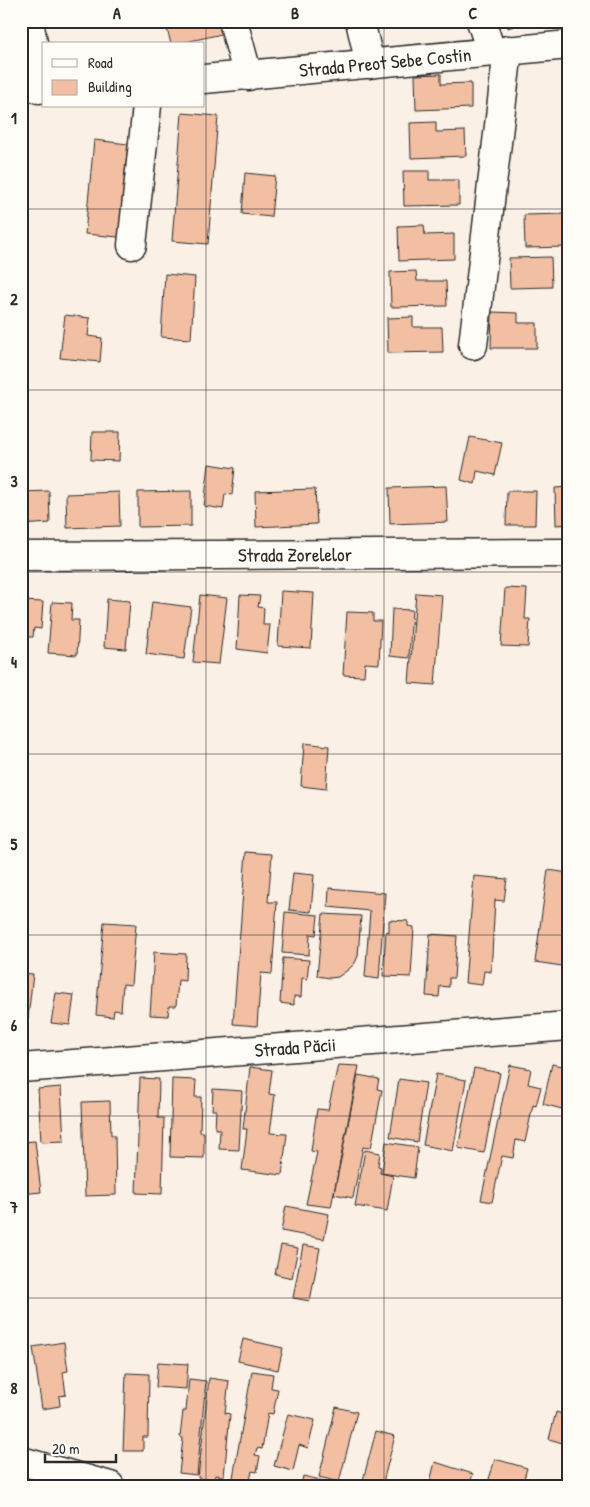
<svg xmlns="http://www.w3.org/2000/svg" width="590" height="1507" font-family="'Patrick Hand',sans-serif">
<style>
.building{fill:#f2bfa3;stroke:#2b2b2b}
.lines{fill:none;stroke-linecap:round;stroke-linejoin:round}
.minor-casing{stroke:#2b2b2b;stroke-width:31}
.minor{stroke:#fdfcf7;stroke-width:28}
.grid{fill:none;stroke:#2b2b2b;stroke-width:1;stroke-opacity:0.55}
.labels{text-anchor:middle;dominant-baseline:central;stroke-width:5;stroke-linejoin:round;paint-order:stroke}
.street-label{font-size:19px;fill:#2b2b2b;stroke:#fdfcf7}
.neatline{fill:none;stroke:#2b2b2b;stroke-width:2}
.grid-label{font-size:16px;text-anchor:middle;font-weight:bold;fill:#2b2b2b}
</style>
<rect width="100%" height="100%" fill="#fbf0e6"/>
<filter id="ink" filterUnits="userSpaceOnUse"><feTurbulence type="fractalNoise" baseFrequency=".02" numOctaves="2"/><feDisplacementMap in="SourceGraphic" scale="10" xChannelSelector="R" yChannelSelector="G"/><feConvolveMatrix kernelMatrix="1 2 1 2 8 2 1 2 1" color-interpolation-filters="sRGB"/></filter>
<g filter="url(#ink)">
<g class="building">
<path d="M165,21H223L226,33L177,44H171Z"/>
<path d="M506,21H530L508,28Z"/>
<path d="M441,74V84L471,83V108L416,110L415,75Z"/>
<path d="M182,113L218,116L208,244L172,241Z"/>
<path d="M436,122V132L465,131L466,156L411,158L410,123Z"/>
<path d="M94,140L128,144L119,237L85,234Z"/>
<path d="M403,171H429V180H459V205L404,206Z"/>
<path d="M245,173L275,176L271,217L242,214Z"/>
<path d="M565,214L567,247L525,248L524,215Z"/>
<path d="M424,225L425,235L454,234V259L399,261L398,226Z"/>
<path d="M551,257L552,287L510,288L509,258Z"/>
<path d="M416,271L417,281H446L447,306L391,307L390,272Z"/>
<path d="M165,274L195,277L191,339L161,337Z"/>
<path d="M492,312L518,313V323H537V348H491Z"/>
<path d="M65,315L90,318L88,336L102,338L100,362L60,358Z"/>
<path d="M413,317V327H442L443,352L388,353L387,318Z"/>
<path d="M92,432H120L119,461L91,460Z"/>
<path d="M470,437L502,443L495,475L477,471L475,484L461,480Z"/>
<path d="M209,464L235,468L232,495L225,494L223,509L204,506Z"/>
<path d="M446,486L448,522L390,524L389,488Z"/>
<path d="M569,487V524L556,525L555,488Z"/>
<path d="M315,489L317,524L256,527L255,491Z"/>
<path d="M49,491L50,523L21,525V492Z"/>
<path d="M191,491V526L138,527V492Z"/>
<path d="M507,491H536L535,525H506Z"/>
<path d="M119,492L120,526L67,528L66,494Z"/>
<path d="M505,588L527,589L525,619H530L528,647L501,646Z"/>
<path d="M281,591L314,593L311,648L278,646Z"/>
<path d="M416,593L442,595L435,685L409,683Z"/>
<path d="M200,595L227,598L219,664L193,662Z"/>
<path d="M240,595L260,596L258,607L264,608L263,625H270L267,653L237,649Z"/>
<path d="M107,599L130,601L126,649L104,647Z"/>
<path d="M21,601L43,602L41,629L34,628L33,637H21Z"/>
<path d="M52,602L72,603L71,620H79L77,655L48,653Z"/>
<path d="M152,602L191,607L184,659L146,654Z"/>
<path d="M392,609L412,610L409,658L390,656Z"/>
<path d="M347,612L373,613V621H381L379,664L365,663L364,676L343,675Z"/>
<path d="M304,743L329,746L326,789L301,786Z"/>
<path d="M246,852L272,854L268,902H277L272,974L261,973L257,1026L233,1024Z"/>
<path d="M548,870L569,873V922L562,966L535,962Z"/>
<path d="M293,873L314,875L311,912L289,910Z"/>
<path d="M474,876L507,879L504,901L495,900L491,972L484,971L482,985L465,983Z"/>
<path d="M329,888L385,893L379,979L365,977L370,911L328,907Z"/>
<path d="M285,912L318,915L316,935L310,934L309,955L282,953Z"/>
<path d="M323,914L361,916L358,956L355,963L349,969L338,977L330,978L317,976Z"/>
<path d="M389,920L408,921V926L414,927L411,977L383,976L386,931L389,932Z"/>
<path d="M104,922L136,924L131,985L123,984L121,1011L114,1010L113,1017L96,1015Z"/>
<path d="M430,934L457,936L454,978H449V987L440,986L439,997L426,996Z"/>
<path d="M154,952L186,954L185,981L178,980L176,1006H169L168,1016L150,1015Z"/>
<path d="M283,958L309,960L307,979L302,978L301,997L294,996V1005L280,1003Z"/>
<path d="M21,973L33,974L28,1018H21Z"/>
<path d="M56,993L74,995L70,1025L51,1023Z"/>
<path d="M552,1064L568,1067L565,1078L569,1080L562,1109L543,1104Z"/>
<path d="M338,1065L359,1066L331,1207L306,1204L317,1152L311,1151L317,1109L328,1110Z"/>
<path d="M510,1065L531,1069L528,1084L541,1087L536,1106L533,1105L525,1142L516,1140L513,1158L502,1156L492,1202L481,1200Z"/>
<path d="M250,1067L272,1070L269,1094L275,1095L270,1133L287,1134L282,1175L242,1170L247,1129H243Z"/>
<path d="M474,1068L500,1073L484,1153L458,1148Z"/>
<path d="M436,1074L466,1080L453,1151L423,1145Z"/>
<path d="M358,1075L379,1079L377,1089L382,1090L371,1148L363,1147L353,1198L334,1194Z"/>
<path d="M140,1078L159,1079L158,1118H164L162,1194L136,1193Z"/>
<path d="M172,1079L196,1080L195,1097H201L200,1132H204V1158L170,1157Z"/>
<path d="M399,1079L426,1083L417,1142L390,1137Z"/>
<path d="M61,1087L64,1141L41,1142L38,1089Z"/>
<path d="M213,1089L242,1091L239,1150L219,1149L220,1129H215L216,1110H212Z"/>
<path d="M110,1101L111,1135H115L116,1195L85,1196L82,1102Z"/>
<path d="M35,1141L41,1192L21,1194V1142Z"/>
<path d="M386,1142L418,1147L414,1178L382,1173Z"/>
<path d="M365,1150L380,1153L378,1166L381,1167L380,1173L393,1176L387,1211L355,1206Z"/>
<path d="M286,1206L329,1214L324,1239L281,1231Z"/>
<path d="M281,1245L298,1248L292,1278L275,1274Z"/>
<path d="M303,1245L320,1248L310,1301L293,1298Z"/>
<path d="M243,1339L283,1348L278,1370L238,1361Z"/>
<path d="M64,1342L68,1371L63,1372L66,1395L59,1396L60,1406L42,1409L33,1347Z"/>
<path d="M158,1362L188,1364L186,1389L156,1387Z"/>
<path d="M252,1371L273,1374L271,1388L278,1389L273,1414L268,1413L262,1449L257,1448L255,1455L260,1456L257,1472L252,1471L249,1486L232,1483Z"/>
<path d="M126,1373L149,1374L148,1437H143V1451H123Z"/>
<path d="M209,1378L229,1381L225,1413L230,1414L224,1476L215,1475L214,1480L198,1478Z"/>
<path d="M189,1379L206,1381L197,1475L179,1473L183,1438L180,1437L183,1411H186Z"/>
<path d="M336,1407L357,1412L339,1482L319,1477Z"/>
<path d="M556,1412L569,1416V1445L549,1439Z"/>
<path d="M288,1414L315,1420L308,1448L299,1445L293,1471L274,1466Z"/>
<path d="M376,1431L395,1436L382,1486H370L362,1484Z"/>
<path d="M495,1459L527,1468L522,1486H487Z"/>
<path d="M435,1462L473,1474L469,1486H429Z"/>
<path d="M303,1476L338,1484V1486H301Z"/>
</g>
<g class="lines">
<defs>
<g id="minor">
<path d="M29,21L39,74V89"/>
<path d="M233,21L248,76"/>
<path d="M360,21L370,64"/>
<path d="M481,21L491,51"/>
<path id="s1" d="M204,79L569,45"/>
<path d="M132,245L147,106"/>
<path d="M473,345L508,50"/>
<path id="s2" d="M21,556L569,553"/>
<path id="s3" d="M21,1068L569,1026"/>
<path d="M21,1461L110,1486"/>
</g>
</defs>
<use href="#minor" class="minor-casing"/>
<use href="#minor" class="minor"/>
</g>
</g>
<path class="grid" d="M206,21V1486M384,21V1486M21,209H569M21,390H569M21,572H569M21,754H569M21,935H569M21,1116H569M21,1298H569"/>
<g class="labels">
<g class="street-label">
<text stroke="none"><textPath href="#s1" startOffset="182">Strada Preot Sebe Costin</textPath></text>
<text stroke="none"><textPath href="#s2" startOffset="274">Strada Zorelelor</textPath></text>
<text stroke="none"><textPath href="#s3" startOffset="275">Strada Păcii</textPath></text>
</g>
</g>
<rect width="590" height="1507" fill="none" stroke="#fdfcf7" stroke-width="55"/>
<rect x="42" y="42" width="162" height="65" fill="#fdfcf7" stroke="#a9a8a5"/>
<rect x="52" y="59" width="25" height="8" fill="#fdfcf7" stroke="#a9a8a5"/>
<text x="88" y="68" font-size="15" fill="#2b2b2b">Road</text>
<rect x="52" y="80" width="25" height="15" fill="#f2bfa3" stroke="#a9a8a5"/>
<text x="88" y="92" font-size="15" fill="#2b2b2b">Building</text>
<path d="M45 1454v8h71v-8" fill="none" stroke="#2b2b2b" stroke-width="2.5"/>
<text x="52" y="1454" font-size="15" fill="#2b2b2b" stroke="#fdfcf7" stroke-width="4" paint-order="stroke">20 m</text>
<rect x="28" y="28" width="534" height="1452" class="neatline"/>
<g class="grid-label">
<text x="117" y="19">A</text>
<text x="295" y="19">B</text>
<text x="473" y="19">C</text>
<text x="14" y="124">1</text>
<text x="14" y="305">2</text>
<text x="14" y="487">3</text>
<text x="14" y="668">4</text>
<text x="14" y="850">5</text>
<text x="14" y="1031">6</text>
<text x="14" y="1213">7</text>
<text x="14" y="1394">8</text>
</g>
</svg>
